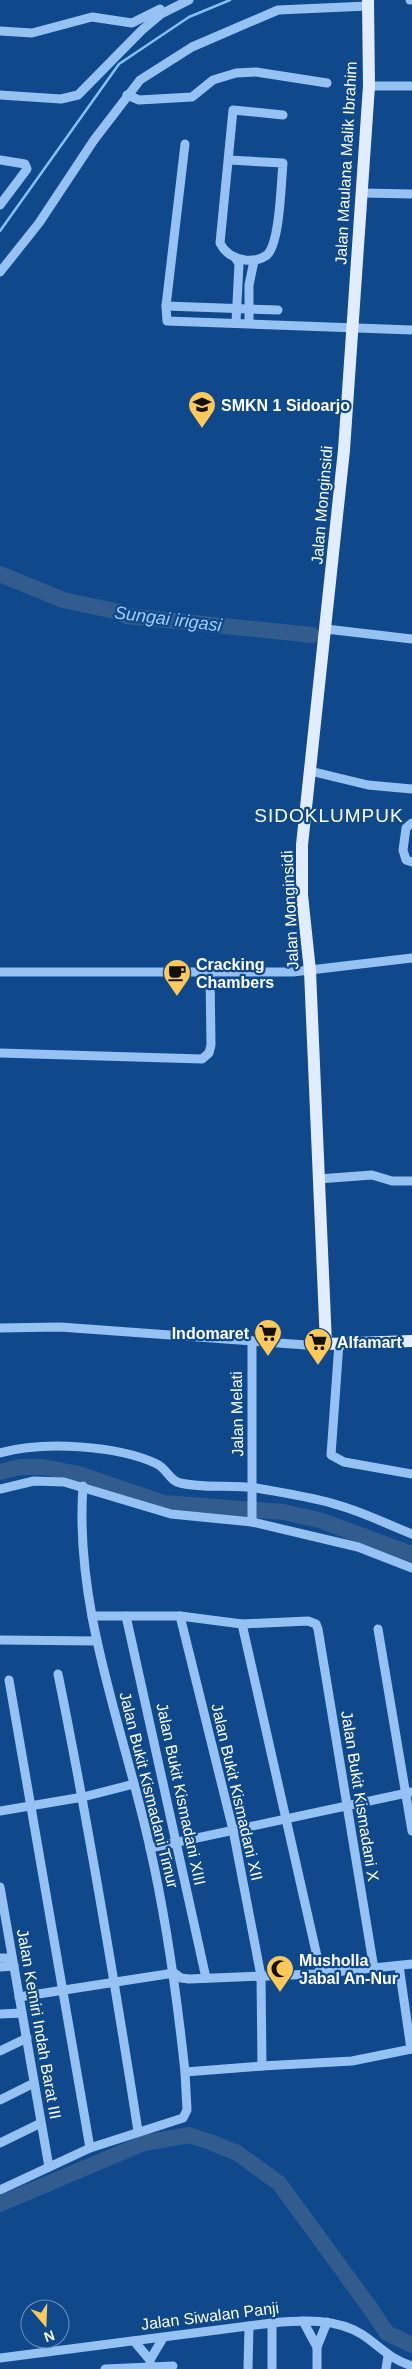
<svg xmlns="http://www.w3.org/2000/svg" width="412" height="2369" font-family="Helvetica,sans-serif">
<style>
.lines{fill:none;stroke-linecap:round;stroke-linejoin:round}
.stream{stroke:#86bef7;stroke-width:2.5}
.river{stroke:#315c8d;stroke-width:16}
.minor{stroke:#95c2f3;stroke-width:9}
.major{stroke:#e1edff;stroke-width:12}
.labels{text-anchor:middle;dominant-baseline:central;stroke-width:4.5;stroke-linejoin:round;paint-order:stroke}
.street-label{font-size:16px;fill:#fff;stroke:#0f498c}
.poi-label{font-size:16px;font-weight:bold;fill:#fff;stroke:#0f498c;text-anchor:start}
.water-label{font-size:18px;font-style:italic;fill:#a1ccfa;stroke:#0f498c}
.quarter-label{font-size:19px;letter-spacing:1px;fill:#fff;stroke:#0f498c}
</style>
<rect width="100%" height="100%" fill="#0f498c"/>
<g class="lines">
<path class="stream" d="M0,231L119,64L189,17L230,0"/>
<g class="river">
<path d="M0,574L63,600L115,611L127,616L312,635"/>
<path d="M0,1472L20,1467H43L79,1474L164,1503L283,1512L319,1520L412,1554"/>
<path d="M0,2204L144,2143L189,2135L210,2142L237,2153L279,2183L368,2305L387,2333L412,2345"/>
</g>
<g class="minor">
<path d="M410,0H412"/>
<path d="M0,31L32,33L92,17L132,23L160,9"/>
<path d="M369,86H412"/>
<path d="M0,95L61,99L78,95L142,30L161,14L189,0"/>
<path d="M127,95L139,100L192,97L213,80L236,73L256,72L327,83"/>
<path d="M185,144L166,306L167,321L412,330"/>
<path d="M0,160L25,164L27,169L0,205"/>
<path d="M229,160L283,163C281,183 280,243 267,255C260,260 253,261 245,260C234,258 225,254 220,243L233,110L283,115"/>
<path d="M363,193L412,194"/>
<path d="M0,272L39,223L94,140L140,80L192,47L278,10L368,6"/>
<path d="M166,306L278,310"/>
<path d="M236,322L239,264L236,259"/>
<path d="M249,323V285L254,261"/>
<path d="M326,629L412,639"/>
<path d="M310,771L368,785L412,789"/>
<path d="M412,823L406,828L403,850L406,860L412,862"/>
<path d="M0,972H293L412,958"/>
<path d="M0,1053L202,1059L209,1053L211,1045L210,973"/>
<path d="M318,1179L372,1175L392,1181H412"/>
<path d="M0,1328L60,1327L306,1345L326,1344"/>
<path d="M339,1343L331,1455L344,1462L412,1474"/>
<path d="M0,1453C43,1441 117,1445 157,1464C167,1469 170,1481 180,1483C205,1489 231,1484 256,1488C284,1493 314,1497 341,1506C365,1513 389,1525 412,1534"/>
<path d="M83,1486C74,1610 124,1729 150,1848C167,1922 177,1997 185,2072"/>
<path d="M0,1489L34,1481L64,1482L171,1514L252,1522L358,1547L412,1568"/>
<path d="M252,1522V1341"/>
<path d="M92,1616H180L242,1624L308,1621L316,1624L318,1629L374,1969"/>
<path d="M126,1616L206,1978"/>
<path d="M180,1616L233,1830L261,1976L262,2066L352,2061L412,2049"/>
<path d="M242,1624L321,1974"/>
<path d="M378,1629L412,1831"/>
<path d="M0,1640L97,1641"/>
<path d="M58,1674C89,1826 114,1978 138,2131"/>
<path d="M9,1680L90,2148"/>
<path d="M0,1811L83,1797L134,1784"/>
<path d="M150,1848L412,1792"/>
<path d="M0,1887L49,2167"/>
<path d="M0,1958H12"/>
<path d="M399,1966L411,2049"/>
<path d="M0,1967L14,1966"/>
<path d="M19,1997L174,1973L181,1978L189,1979L315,1974L412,1964"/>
<path d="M0,2014L22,2013"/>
<path d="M0,2051L27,2038"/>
<path d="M0,2100L34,2083"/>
<path d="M0,2143L41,2123"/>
<path d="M0,2190L90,2148L183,2118L187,2110L185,2072L262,2066"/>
<path d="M303,2321L317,2347"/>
<path d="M272,2323V2369"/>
<path d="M134,2341L150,2360V2369"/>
<path d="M0,2358L272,2323C302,2320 337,2318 363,2335C382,2348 388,2358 412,2366"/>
<path d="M150,2360L163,2338"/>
<path d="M105,2369L173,2366"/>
<path d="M248,2369L249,2326"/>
<path d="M317,2369V2347L327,2322"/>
<path d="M386,2369L388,2356"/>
</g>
<path class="major" d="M368,0L369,86L344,450L302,845V895L310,971L326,1344L412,1341"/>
</g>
<defs>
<symbol id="school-pin" viewBox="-11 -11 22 30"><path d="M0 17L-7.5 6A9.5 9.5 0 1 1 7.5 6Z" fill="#ffc957" stroke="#0f498c"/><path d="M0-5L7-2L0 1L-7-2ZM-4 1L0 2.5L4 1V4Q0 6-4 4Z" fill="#111"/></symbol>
<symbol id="cafe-pin" viewBox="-11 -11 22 30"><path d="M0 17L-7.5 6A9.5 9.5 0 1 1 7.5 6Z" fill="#ffc957" stroke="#0f498c"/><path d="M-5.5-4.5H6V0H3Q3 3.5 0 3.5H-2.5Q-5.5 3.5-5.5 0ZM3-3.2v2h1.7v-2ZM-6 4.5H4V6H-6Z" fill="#111"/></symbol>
<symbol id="supermarket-pin" viewBox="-11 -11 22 30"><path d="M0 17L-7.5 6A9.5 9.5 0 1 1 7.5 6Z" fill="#ffc957" stroke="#0f498c"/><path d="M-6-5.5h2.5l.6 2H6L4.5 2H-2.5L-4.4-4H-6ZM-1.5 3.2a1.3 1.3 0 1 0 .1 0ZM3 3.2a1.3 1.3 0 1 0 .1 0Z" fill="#111"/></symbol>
<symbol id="mosque-pin" viewBox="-11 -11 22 30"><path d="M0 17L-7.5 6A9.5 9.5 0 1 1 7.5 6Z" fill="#ffc957" stroke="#0f498c"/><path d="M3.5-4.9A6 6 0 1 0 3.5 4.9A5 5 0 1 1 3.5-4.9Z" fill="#111"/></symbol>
</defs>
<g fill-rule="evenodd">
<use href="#school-pin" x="186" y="389" width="32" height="43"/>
<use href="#cafe-pin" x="161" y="957" width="32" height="43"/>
<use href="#supermarket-pin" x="252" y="1317" width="32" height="43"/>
<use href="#supermarket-pin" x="302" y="1326" width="32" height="43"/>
<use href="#mosque-pin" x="264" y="1953" width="32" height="43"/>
</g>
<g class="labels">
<g class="street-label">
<text transform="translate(346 163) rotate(-87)">Jalan Maulana Malik Ibrahim</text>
<text transform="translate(322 505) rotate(-85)">Jalan Monginsidi</text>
<text transform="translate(290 910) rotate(-93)">Jalan Monginsidi</text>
<text transform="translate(237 1414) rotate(-91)">Jalan Melati</text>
<text transform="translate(149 1790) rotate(76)">Jalan Bukit Kismadani Timur</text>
<text transform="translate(237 1792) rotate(77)">Jalan Bukit Kismadani XII</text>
<text transform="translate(181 1794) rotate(78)">Jalan Bukit Kismadani XIII</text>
<text transform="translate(360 1796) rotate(81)">Jalan Bukit Kismadani X</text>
<text transform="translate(39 2024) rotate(80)">Jalan Kemiri Indah Barat III</text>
<text transform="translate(210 2316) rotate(-7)">Jalan Siwalan Panji</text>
</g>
<g class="poi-label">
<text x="221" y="405">SMKN 1 Sidoarjo</text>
<text x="196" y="964">Cracking<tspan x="196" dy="18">Chambers</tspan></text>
<text x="249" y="1333" text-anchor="end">Indomaret</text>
<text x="337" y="1342">Alfamart</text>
<text x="299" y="1960">Musholla<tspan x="299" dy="18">Jabal An-Nur</tspan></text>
</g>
<g class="water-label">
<text transform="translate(168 619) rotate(7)">Sungai irigasi</text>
</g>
<g class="quarter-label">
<text x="329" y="815">SIDOKLUMPUK</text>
</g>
</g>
<g transform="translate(45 2324) rotate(161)"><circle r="24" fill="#0f498c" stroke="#6f92ba"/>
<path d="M0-4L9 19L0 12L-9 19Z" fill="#ffc957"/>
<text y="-8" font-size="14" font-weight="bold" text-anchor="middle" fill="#ffffff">N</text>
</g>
</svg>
